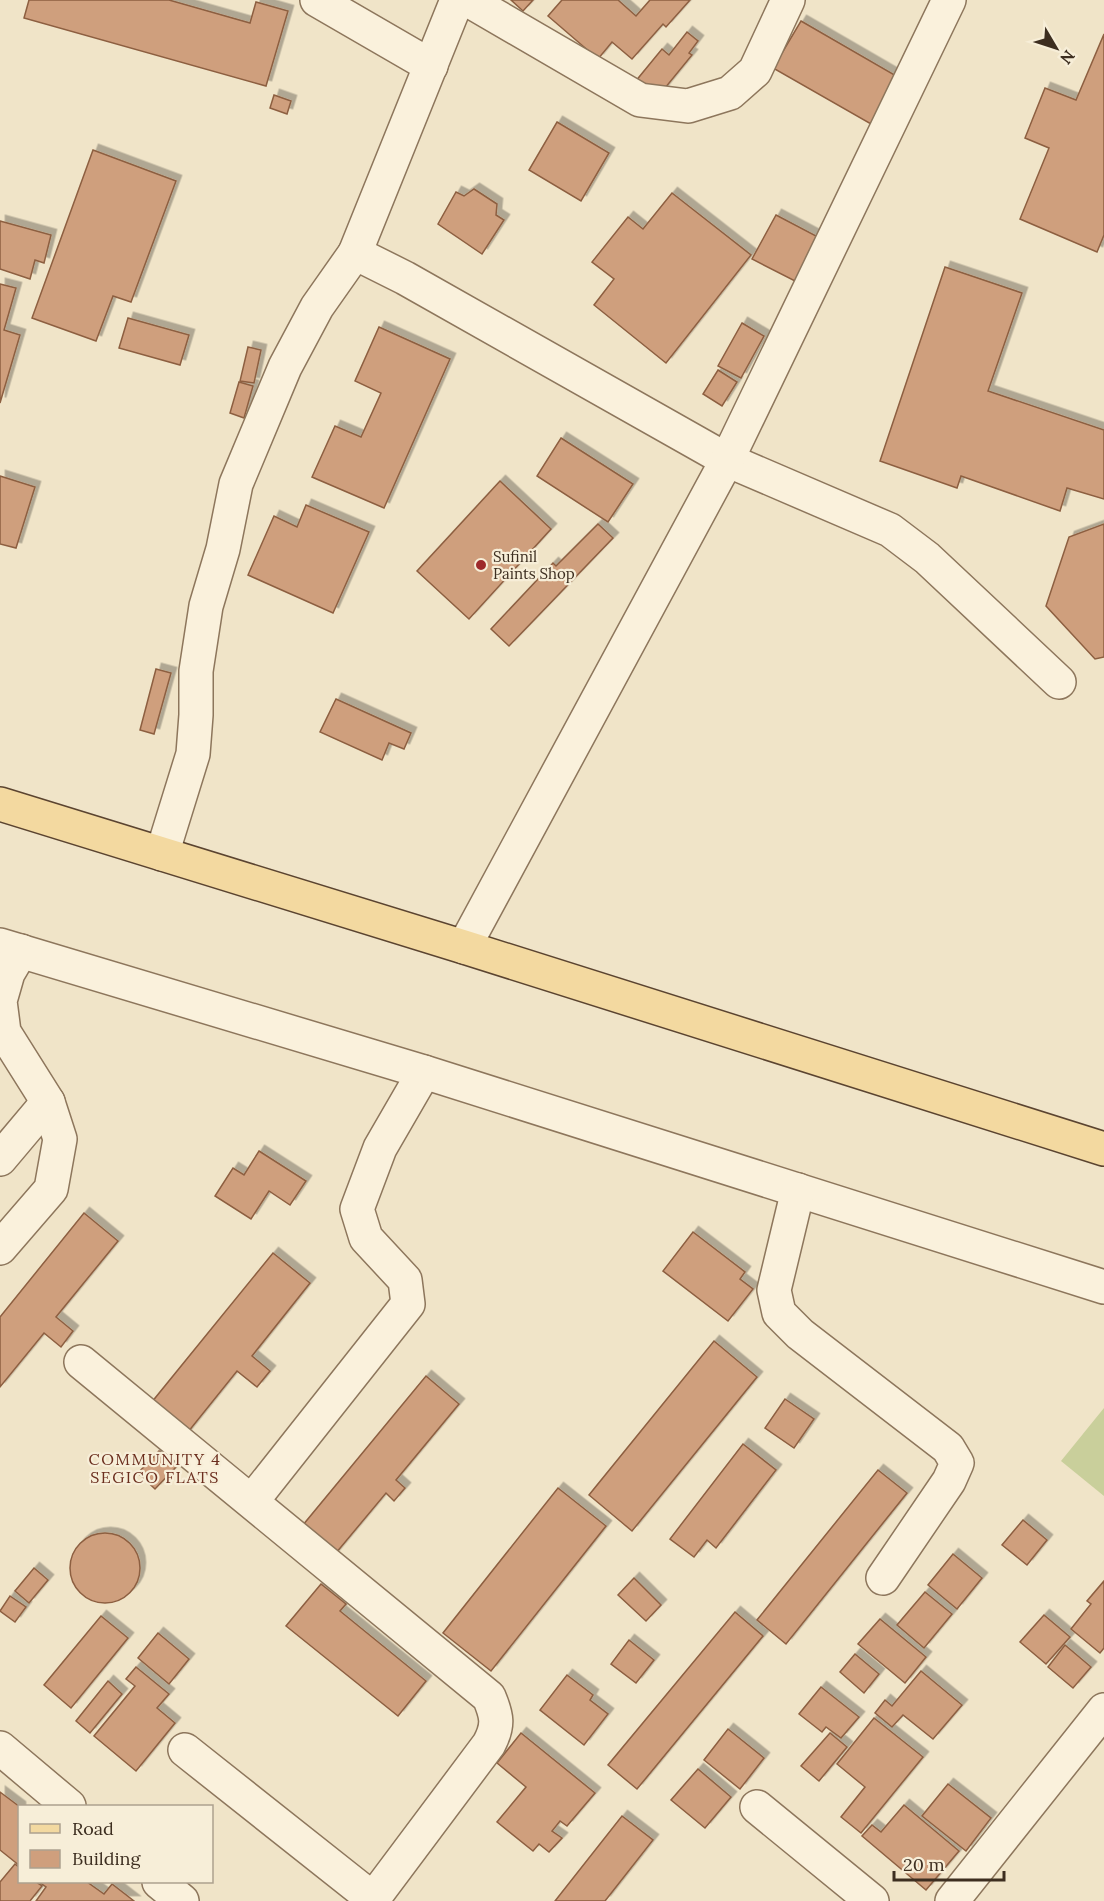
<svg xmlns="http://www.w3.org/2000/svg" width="1104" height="1901" font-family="Lora,serif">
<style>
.green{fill:#c9cf9b}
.building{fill:#cf9f7d;stroke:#8d5f41;stroke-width:1.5;filter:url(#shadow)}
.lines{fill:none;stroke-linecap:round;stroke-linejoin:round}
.minor-casing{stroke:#8d765c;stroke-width:36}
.major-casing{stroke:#5b4430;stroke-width:36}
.minor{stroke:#faf1dc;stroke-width:33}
.major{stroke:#f3d9a0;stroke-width:33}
.poi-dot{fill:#9e2a2b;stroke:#f7eed8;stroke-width:2}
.labels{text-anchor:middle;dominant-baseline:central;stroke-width:4.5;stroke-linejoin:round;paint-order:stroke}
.poi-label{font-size:15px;fill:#3d2e20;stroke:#f7eed8;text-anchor:start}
.neighbourhood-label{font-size:16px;letter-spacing:1.5px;fill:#6b2e1e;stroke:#f7eed8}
</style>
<defs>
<filter id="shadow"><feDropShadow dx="5.5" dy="-5.5" stdDeviation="0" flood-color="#0004"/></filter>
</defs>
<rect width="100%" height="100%" fill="#f0e4c8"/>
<path class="green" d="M1104,1408V1496L1061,1461Z"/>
<g class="building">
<path d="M29,0H169L250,23L256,2L288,11L266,86L24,18Z"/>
<path d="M511,0H533L523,11Z"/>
<path d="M562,0H618L636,16L650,0H690L666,27L663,24L632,59L612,42L598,59L548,16Z"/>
<path d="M801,21L898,77L871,124L773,68Z"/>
<path d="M687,32L698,41L689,53L692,55L656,99L635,82L662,49L669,55Z"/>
<path d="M1104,34V235L1097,252L1020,219L1049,148L1025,138L1045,88L1076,100Z"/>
<path d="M274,95L291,101L287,114L270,108Z"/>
<path d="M557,122L609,153L581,201L529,170Z"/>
<path d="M93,150L176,181L131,302L113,296L96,341L32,318Z"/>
<path d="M474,189L497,204L496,215L504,220L482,254L438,224L456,192L464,196Z"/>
<path d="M672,193L751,255L666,363L594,305L614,279L592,262L628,217L643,229Z"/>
<path d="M776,215L818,237L795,281L752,259Z"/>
<path d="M0,221L51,235L44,263L35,260L30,279L0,269Z"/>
<path d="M945,267L1022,293L988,391L1104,430V499L1067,488L1060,511L961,476L957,488L880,461Z"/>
<path d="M0,284L16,288L4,330L20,335L0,403Z"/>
<path d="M128,318L189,335L180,365L119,348Z"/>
<path d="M742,323L764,336L741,378L718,366Z"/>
<path d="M379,327L450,359L384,508L312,477L335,426L361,437L381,393L355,381Z"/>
<path d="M248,347L261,350L254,383L240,381Z"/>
<path d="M718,370L737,382L722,406L703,394Z"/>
<path d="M239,382L253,386L244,418L230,413Z"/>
<path d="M561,438L633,484L608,522L537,476Z"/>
<path d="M0,476L35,487L16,548L0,544Z"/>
<path d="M500,481L551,529L469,619L417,571Z"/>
<path d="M306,505L369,532L333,613L248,575L274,516L297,527Z"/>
<path d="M598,524L613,538L509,646L491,629L553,563L556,566Z"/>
<path d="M1104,524V657L1095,659L1046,606L1069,537Z"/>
<path d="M156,669L171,673L154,734L140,730Z"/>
<path d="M336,699L411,733L404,749L389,743L382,760L320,732Z"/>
<path d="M259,1151L306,1181L290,1205L269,1191L251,1219L215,1196L233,1168L244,1175Z"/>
<path d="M84,1213L118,1241L56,1317L73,1331L61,1347L44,1333L0,1387V1317Z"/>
<path d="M693,1232L745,1272L740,1279L753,1289L728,1321L663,1271Z"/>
<path d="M273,1253L310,1283L252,1356L270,1371L257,1387L237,1371L184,1437L147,1408Z"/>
<path d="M714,1341L757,1377L632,1531L589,1495Z"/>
<path d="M426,1376L459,1404L396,1480L405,1488L394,1501L386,1493L331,1559L298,1531Z"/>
<path d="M785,1399L814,1419L794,1448L765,1428Z"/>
<path d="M743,1444L776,1470L716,1548L707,1540L694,1557L670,1539Z"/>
<path d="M159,1451L176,1467L155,1489L138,1473Z"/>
<path d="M878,1470L907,1493L786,1644L757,1620Z"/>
<path d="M558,1488L606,1526L491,1671L443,1633Z"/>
<path d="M1023,1520L1047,1540L1027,1565L1002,1545Z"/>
<circle cx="105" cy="1568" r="35"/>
<path d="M953,1554L982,1578L957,1609L928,1585Z"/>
<path d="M34,1568L48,1580L29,1603L15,1591Z"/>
<path d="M634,1578L661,1605L646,1621L618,1595Z"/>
<path d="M1104,1581V1648L1100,1653L1071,1629L1091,1604L1087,1601Z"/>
<path d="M321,1584L346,1604L340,1611L426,1681L398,1716L286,1626Z"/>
<path d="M925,1592L952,1614L924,1648L897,1625Z"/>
<path d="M10,1596L26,1607L15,1622L0,1611Z"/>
<path d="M735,1612L763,1636L637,1789L608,1765Z"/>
<path d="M1044,1615L1070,1637L1046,1664L1020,1642Z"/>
<path d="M101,1616L128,1638L71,1708L44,1685Z"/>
<path d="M880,1619L926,1657L905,1683L858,1644Z"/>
<path d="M158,1633L189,1659L169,1684L138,1658Z"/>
<path d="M629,1640L654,1660L636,1683L611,1664Z"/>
<path d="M1065,1645L1091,1667L1073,1688L1048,1667Z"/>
<path d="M855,1654L879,1674L864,1693L840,1672Z"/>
<path d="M136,1667L169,1694L157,1708L175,1723L136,1771L94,1736L135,1686L126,1679Z"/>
<path d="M921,1671L962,1705L933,1739L903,1715L892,1727L875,1713L885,1700L892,1706Z"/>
<path d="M567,1675L593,1695L590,1700L608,1714L584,1745L540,1710Z"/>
<path d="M108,1681L122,1694L90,1733L76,1721Z"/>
<path d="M821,1687L859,1717L841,1738L826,1727L822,1732L799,1714Z"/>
<path d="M874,1718L923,1757L861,1833L841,1817L865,1787L837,1764Z"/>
<path d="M728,1729L764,1758L740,1789L704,1760Z"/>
<path d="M521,1733L595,1793L567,1826L560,1821L552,1831L562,1838L549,1852L539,1844L533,1851L497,1822L526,1787L497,1763Z"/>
<path d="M830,1733L847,1747L819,1781L801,1766Z"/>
<path d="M698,1769L731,1797L705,1828L671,1800Z"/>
<path d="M948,1784L991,1818L966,1851L922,1816Z"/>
<path d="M0,1792L20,1807V1866L0,1850Z"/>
<path d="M904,1805L959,1851L926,1890L862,1836L872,1825L881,1832Z"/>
<path d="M622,1816L653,1840L605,1901H555Z"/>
<path d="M15,1864L20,1868V1882H36L42,1886L30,1901H0V1882Z"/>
<path d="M39,1882H87L104,1894L112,1884L134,1901H36L46,1887Z"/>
</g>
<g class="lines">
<defs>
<g id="minor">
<path d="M317,0L431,66"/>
<path d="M468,0L640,100L688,106L730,93L755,71L788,0"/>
<path d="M355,253L457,0"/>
<path d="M162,854L193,754L196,715V671L206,606L223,549L236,484L285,367L317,307L355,253L405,278L727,460L890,530L927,558L1059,682"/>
<path d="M0,945L424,1072L1104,1287"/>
<path d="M464,947L727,460L949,0"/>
<path d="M0,1159L48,1102"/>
<path d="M798,1190L774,1290L779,1313L800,1334L948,1448L957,1463L949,1481L883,1578"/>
<path d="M0,1248L51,1189L60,1139L48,1102L4,1032L0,1001L8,973L21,951"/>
<path d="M81,1362L489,1697C497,1716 499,1725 489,1744L373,1899"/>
<path d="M252,1501L408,1304L405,1280L366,1238L357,1209L380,1148L424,1072"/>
<path d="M0,1748L69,1806"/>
<path d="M185,1750L373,1899L371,1901"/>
<path d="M757,1807L872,1901"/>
<path d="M159,1882L182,1901"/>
<path d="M952,1901L1104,1710"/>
</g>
<path id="major" d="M0,804L464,947L1104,1149"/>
</defs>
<use href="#minor" class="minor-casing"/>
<use href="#major" class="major-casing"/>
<use href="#minor" class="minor"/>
<use href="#major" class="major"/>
</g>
<circle class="poi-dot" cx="481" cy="565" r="6"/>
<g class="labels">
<g class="poi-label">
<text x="493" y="556">Sufinil<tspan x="493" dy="17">Paints Shop</tspan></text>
</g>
<g class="neighbourhood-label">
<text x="155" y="1459">COMMUNITY 4<tspan x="155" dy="18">SEGICO FLATS</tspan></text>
</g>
</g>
<rect x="18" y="1805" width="195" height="78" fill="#f7eed8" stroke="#ada18e" stroke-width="1.5"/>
<rect x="30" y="1824" width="30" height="9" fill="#f3d9a0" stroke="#ada18e" stroke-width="1.5"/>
<text x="72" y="1835" font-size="18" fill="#3d2e20">Road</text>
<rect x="30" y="1850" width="30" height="18" fill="#cf9f7d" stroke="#ada18e" stroke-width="1.5"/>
<text x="72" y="1865" font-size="18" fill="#3d2e20">Building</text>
<g transform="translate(1056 48) rotate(129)" stroke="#f7eed8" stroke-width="4.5" paint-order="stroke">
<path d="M0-4.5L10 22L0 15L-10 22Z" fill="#3d2e20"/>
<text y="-9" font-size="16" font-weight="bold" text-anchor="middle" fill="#3d2e20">N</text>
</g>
<path d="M894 1871v9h110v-9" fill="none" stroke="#3d2e20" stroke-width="3"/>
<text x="903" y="1871" font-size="18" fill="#3d2e20" stroke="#f7eed8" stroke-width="4.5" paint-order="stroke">20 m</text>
</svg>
